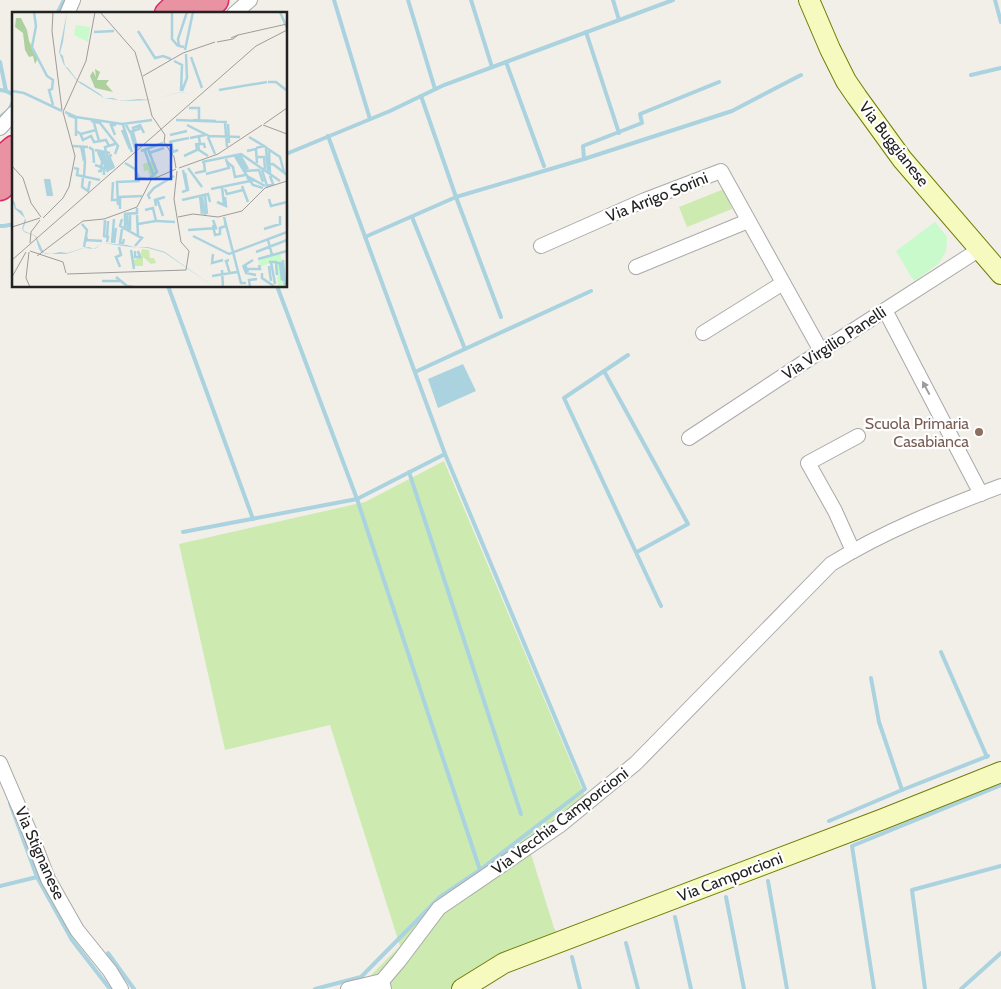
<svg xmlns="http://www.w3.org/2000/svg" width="1001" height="989" font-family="Cabin,sans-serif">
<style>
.grass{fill:#cdebb0}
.park{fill:#c8facc}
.water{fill:#aad3df}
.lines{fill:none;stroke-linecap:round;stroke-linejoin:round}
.stream{stroke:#aad3df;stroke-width:4}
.street-casing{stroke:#a9a9a9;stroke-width:16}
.secondary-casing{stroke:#707d05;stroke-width:22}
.highway-casing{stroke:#dc2a67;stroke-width:29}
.street{stroke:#fff;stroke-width:14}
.secondary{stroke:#f7fabf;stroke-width:20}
.highway{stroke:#e892a2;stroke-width:26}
.oneway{fill:#9c9c9c}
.education-dot{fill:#8d6e63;stroke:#fff;stroke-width:2}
.labels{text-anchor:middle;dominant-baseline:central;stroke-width:4.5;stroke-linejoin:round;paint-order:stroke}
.street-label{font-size:16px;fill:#222;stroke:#fff}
.education-label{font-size:16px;fill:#785e54;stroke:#fff;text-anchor:end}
.inset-river{fill:none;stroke:#aad3df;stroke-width:2.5}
.inset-road{fill:none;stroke:#9f9d99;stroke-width:1}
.view{fill:#1d4ed8;fill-opacity:0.15;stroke:#1d4ed8;stroke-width:2.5}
.inset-edge{fill:none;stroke:#222;stroke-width:2.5}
</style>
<rect width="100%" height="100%" fill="#f2efe9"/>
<g class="grass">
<path d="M724,189L732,209L687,227L679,207Z"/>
<path d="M444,461L585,796L527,841L554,928L566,946L463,989H372L365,981L400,946L330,725L225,750L179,544L365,502Z"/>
</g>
<path class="park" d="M935,222L947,237L946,251L939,263L915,281L910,275L896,251Z"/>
<path class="water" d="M463,364L476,391L438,408L428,379Z"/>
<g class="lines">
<g class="stream">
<path d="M334,0L370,119"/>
<path d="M408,0L435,89"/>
<path d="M471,0L492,67"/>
<path d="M613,0L619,20"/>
<path d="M995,0L1001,22"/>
<path d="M57,14L64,0"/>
<path d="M586,32L619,133"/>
<path d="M0,62L6,91"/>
<path d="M506,62L544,166"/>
<path d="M971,75L1001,68"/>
<path d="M0,90L6,91L14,95"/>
<path d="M421,96L456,197L501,317"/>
<path d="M0,117L9,110L14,100"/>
<path d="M286,154L390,111L444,85L673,0"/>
<path d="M584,159L583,146L642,123L640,114L719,82"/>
<path d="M412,217L465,349"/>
<path d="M0,226H4L14,224"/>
<path d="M365,237L456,197L584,159L732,111L801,75"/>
<path d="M168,286L253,519"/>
<path d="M277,286L357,499L480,870"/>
<path d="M628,355L564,398L661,606"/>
<path d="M604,371L688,524L637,552"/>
<path d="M415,372L591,291"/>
<path d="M409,472L521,814"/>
<path d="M183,532L357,499L445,454"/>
<path d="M941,652L987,757"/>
<path d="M871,678L879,722L902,790"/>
<path d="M10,803L37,877L72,940L110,989"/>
<path d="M829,821L902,790L988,756"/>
<path d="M768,881L787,989"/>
<path d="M0,886L37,877"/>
<path d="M726,897L744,989"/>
<path d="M675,917L691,989"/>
<path d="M626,943L638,989"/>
<path d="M108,953L134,989"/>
<path d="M572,957L580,989"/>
<path d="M315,989L361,977L440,897L480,870L585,789L445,454L328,136"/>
<path d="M874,989L852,846L1001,785"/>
<path d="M925,989L912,890L1001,866"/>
<path d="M961,989L1001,953"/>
</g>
<defs>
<g id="street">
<path d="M67,14L73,0"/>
<path d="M234,14L250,0"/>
<path d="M0,128L14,113"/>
<path d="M541,246L645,200L721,171L821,351"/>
<path d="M636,267L748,221"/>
<path d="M885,310L981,494"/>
<path d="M703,333L783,283"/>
<path d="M689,438L821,351L980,249"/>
<path d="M853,551L835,511L808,463L858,436"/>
<path d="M0,763L31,835L48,879L77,930L110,971L121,989"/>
<path d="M348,989L382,981"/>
<path d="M384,989L382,981L399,961L439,908L559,826L636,763L831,564C884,531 943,508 1001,486"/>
</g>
<g id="secondary">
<path d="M809,0L830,49L846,81L857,97L902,159L1001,274"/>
<path d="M462,989L504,963L883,819L1001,772"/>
</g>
<g id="highway">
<path d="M168,14L183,0"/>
<path d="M199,14L215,0"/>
<path d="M0,161L14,149"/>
<path d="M0,187L14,175"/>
</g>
</defs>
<use href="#street" class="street-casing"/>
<use href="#secondary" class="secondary-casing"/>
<use href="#highway" class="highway-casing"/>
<use href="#street" class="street"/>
<use href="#secondary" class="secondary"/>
<use href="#highway" class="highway"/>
</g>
<defs><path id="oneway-solid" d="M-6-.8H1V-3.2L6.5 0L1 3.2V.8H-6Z" transform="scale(1.25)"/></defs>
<use class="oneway" href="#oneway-solid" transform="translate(926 388) rotate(-118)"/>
<circle class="education-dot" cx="979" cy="432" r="5"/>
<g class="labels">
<g class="street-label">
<text transform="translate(894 144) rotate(52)">Via Buggianese</text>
<text transform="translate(657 197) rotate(-22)">Via Arrigo Sorini</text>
<text transform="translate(834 343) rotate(-33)">Via Virgilio Panelli</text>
<text transform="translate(560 821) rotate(-37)">Via Vecchia Camporcioni</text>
<text transform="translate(40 853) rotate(66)">Via Stignanese</text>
<text transform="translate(730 877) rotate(-21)">Via Camporcioni</text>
</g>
<g class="education-label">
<text x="969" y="423">Scuola Primaria<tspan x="969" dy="18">Casabianca</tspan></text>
</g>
</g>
<g transform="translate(12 12)">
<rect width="275" height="275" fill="#f2efe9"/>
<path d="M140,149L145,160L144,166H138L136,158L132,159L131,152ZM130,237L137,238L138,246H142L144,251L139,252L131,245V254H121L120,249L128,245Z" fill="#cdebb0"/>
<path d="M4,6H9L15,18L17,29L26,46L23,52L21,44L17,45L13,38L11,21L3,15ZM83,57L88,60L85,68H97L94,72L101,80L83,76L78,64L81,59L84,65Z" fill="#add19e"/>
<path d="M64,13L78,15L76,30L62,23ZM268,241L270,249L273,275H263L266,273L264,249L248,255L246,247Z" fill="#c8facc"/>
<path d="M55,0L51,30L48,41L51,44L53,54L56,56L66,69L69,70L74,73L88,82L92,86H101L109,89L127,87L140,88L168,80L182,83L214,110L275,147L214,110L182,83L169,80L140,88L112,89L92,86L66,70L52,53L47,40ZM0,187L3,191L4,196L10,199L13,206L14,209L11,217L12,219L24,224L32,241L39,242L48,240L55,241L71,236L77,235L82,237L90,231L115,233L125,236L136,235L153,240L202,275L153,241L136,236H126L90,231L83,237L72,236L54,242H34L29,240L27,237L23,224L12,220L10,217L13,206L3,197Z" fill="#aad3df"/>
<path class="inset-river" d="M22,0L24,14L20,35L35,64L41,68L40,77L37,78L41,93M160,0V27L166,34M268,0L275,16M126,19L143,46L151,44L159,47M82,20L102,19M172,35L167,34L166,27L175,0M173,38L181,0M179,45L190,76M162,49L170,53L169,79M256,70H264L274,78M207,78L255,70M0,79L12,81L50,99M170,79L175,66L174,42M177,96H187V108M53,100L64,105L110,112L140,108M56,103L64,106V124M164,108L215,110M181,108L204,109M79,109L88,111L106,134L103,142M82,111L87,129M213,111L215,135M216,112L217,131M111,113L120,140M114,113L118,120L127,117L126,114M175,113L197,124L228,125M110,118L118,137M122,118L121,116L128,113L132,121M64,119L69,122L84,118M121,120L125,136M68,121L71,128L79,124L82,130L94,128L97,134M119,121L123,136M103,123L99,113H104M158,123L175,119M187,125L188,132H192L193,136M196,125L203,142M237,125L252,134L244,136M178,126L193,123M157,130L177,126M159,130L161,140L166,138M186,131L187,138L196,144M61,134L76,135M69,134L72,149M71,134L73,149M77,135L81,138L82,151M253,135L268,145L272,160M254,137L256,159M83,138L98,141M129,139L151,131M133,139L141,162M235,139L244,137L245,151M257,139L258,161M86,140L90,149L89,159H86M87,140L96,160M89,140L97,159M94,140L93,135L103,132M91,141L99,158M94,141L101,157M137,141L152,136M100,143L97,144L102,156M225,143L234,158M228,143L236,157M172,144L185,138L184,131M223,144L235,164L253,174M246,145H252L253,157M190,150L229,142L268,169M215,150L221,155L223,165L233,163M113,151L123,157L127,166M83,153L92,156V163M255,153L261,152L275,163M62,156L66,157L65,163L88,168M176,156L190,175M171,158L175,178M250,158L255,174L261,172L258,164M233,159L247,158L251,170M183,161L193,159L192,151M194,162L217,156L214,147M72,165L73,149M235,165L241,173L251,176M71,166L70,175L76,179L78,169M128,166L137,167L145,160L136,137M33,167L36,184M35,167L38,184M37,167L40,184M101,170L100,188H105M230,174L236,190M210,175L212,193M199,177L243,168M213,177L215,182L231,178M170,180L176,178L173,161M193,183L195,202M188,184L190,202M190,185L193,203M138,187L136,183L142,176L162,164M145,187L151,204M257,187L259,194L275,190M170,188L196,182L198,190M205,190L214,194L213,185M275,192V216M106,193L105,170L128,169M144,194L143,188L153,185M108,197V185L130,184M118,202V218M115,203L116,219M212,205L229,271H234M110,207L108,214L126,224L125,203M93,208L92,224L96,225L95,230M145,209L163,210M70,212L75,218L72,235M126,212L144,209L141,196L133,198M201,213L203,223L208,222V216L214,214L213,210M110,217L108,231H111L112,227M252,217L268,212V204M113,218V202L125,201V196M176,218L204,216L201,208M74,224L75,228L90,229M181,224L217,242L275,220M95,225L96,209M256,228L260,243M100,231L102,207M102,231L104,216M123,234L130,226L126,224M107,235L109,243L104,245L108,255M119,238L122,257M123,239V245H128L126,239M244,240L275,228M201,242L200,251L211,248M246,247L275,239M217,248L214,249L218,262M271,248L273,275M257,250H264L265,263M259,250L263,272M265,251H270L271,269M268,252L270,268M231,253L234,261L244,263M257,254L259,269M235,257H248L247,253M210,258L211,275M236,260L233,253L241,248M250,261V266L263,275M200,264L225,260M104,265L115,274L122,275M90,269H108M238,275L237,268L245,267"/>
<path class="inset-road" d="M41,0L40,19L50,98M88,0L123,40L130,64M226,23L275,12M205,30L221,27L226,23L219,26M130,64L140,104L153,123L152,130L162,145L164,156M131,64L171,41L203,30M252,112L275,96M251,113L275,122M0,154L11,166L19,191L29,205M167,156L206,142L250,113M166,205L181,202L206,205L230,199L253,176L275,169M31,206L51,186L57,175L63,144L51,100L74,49L83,0M0,215L28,206M18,231L19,220L28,208M18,239L51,250L54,261M17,240L14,266L18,275M25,244L71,209L92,207L125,195L139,168L164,157M0,248L244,34L275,18M55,262L174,258L177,239L169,230L162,187L165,159M0,265L14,240"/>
<path class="view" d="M124,133H159V167H124Z"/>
<rect width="275" height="275" class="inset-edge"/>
</g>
</svg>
